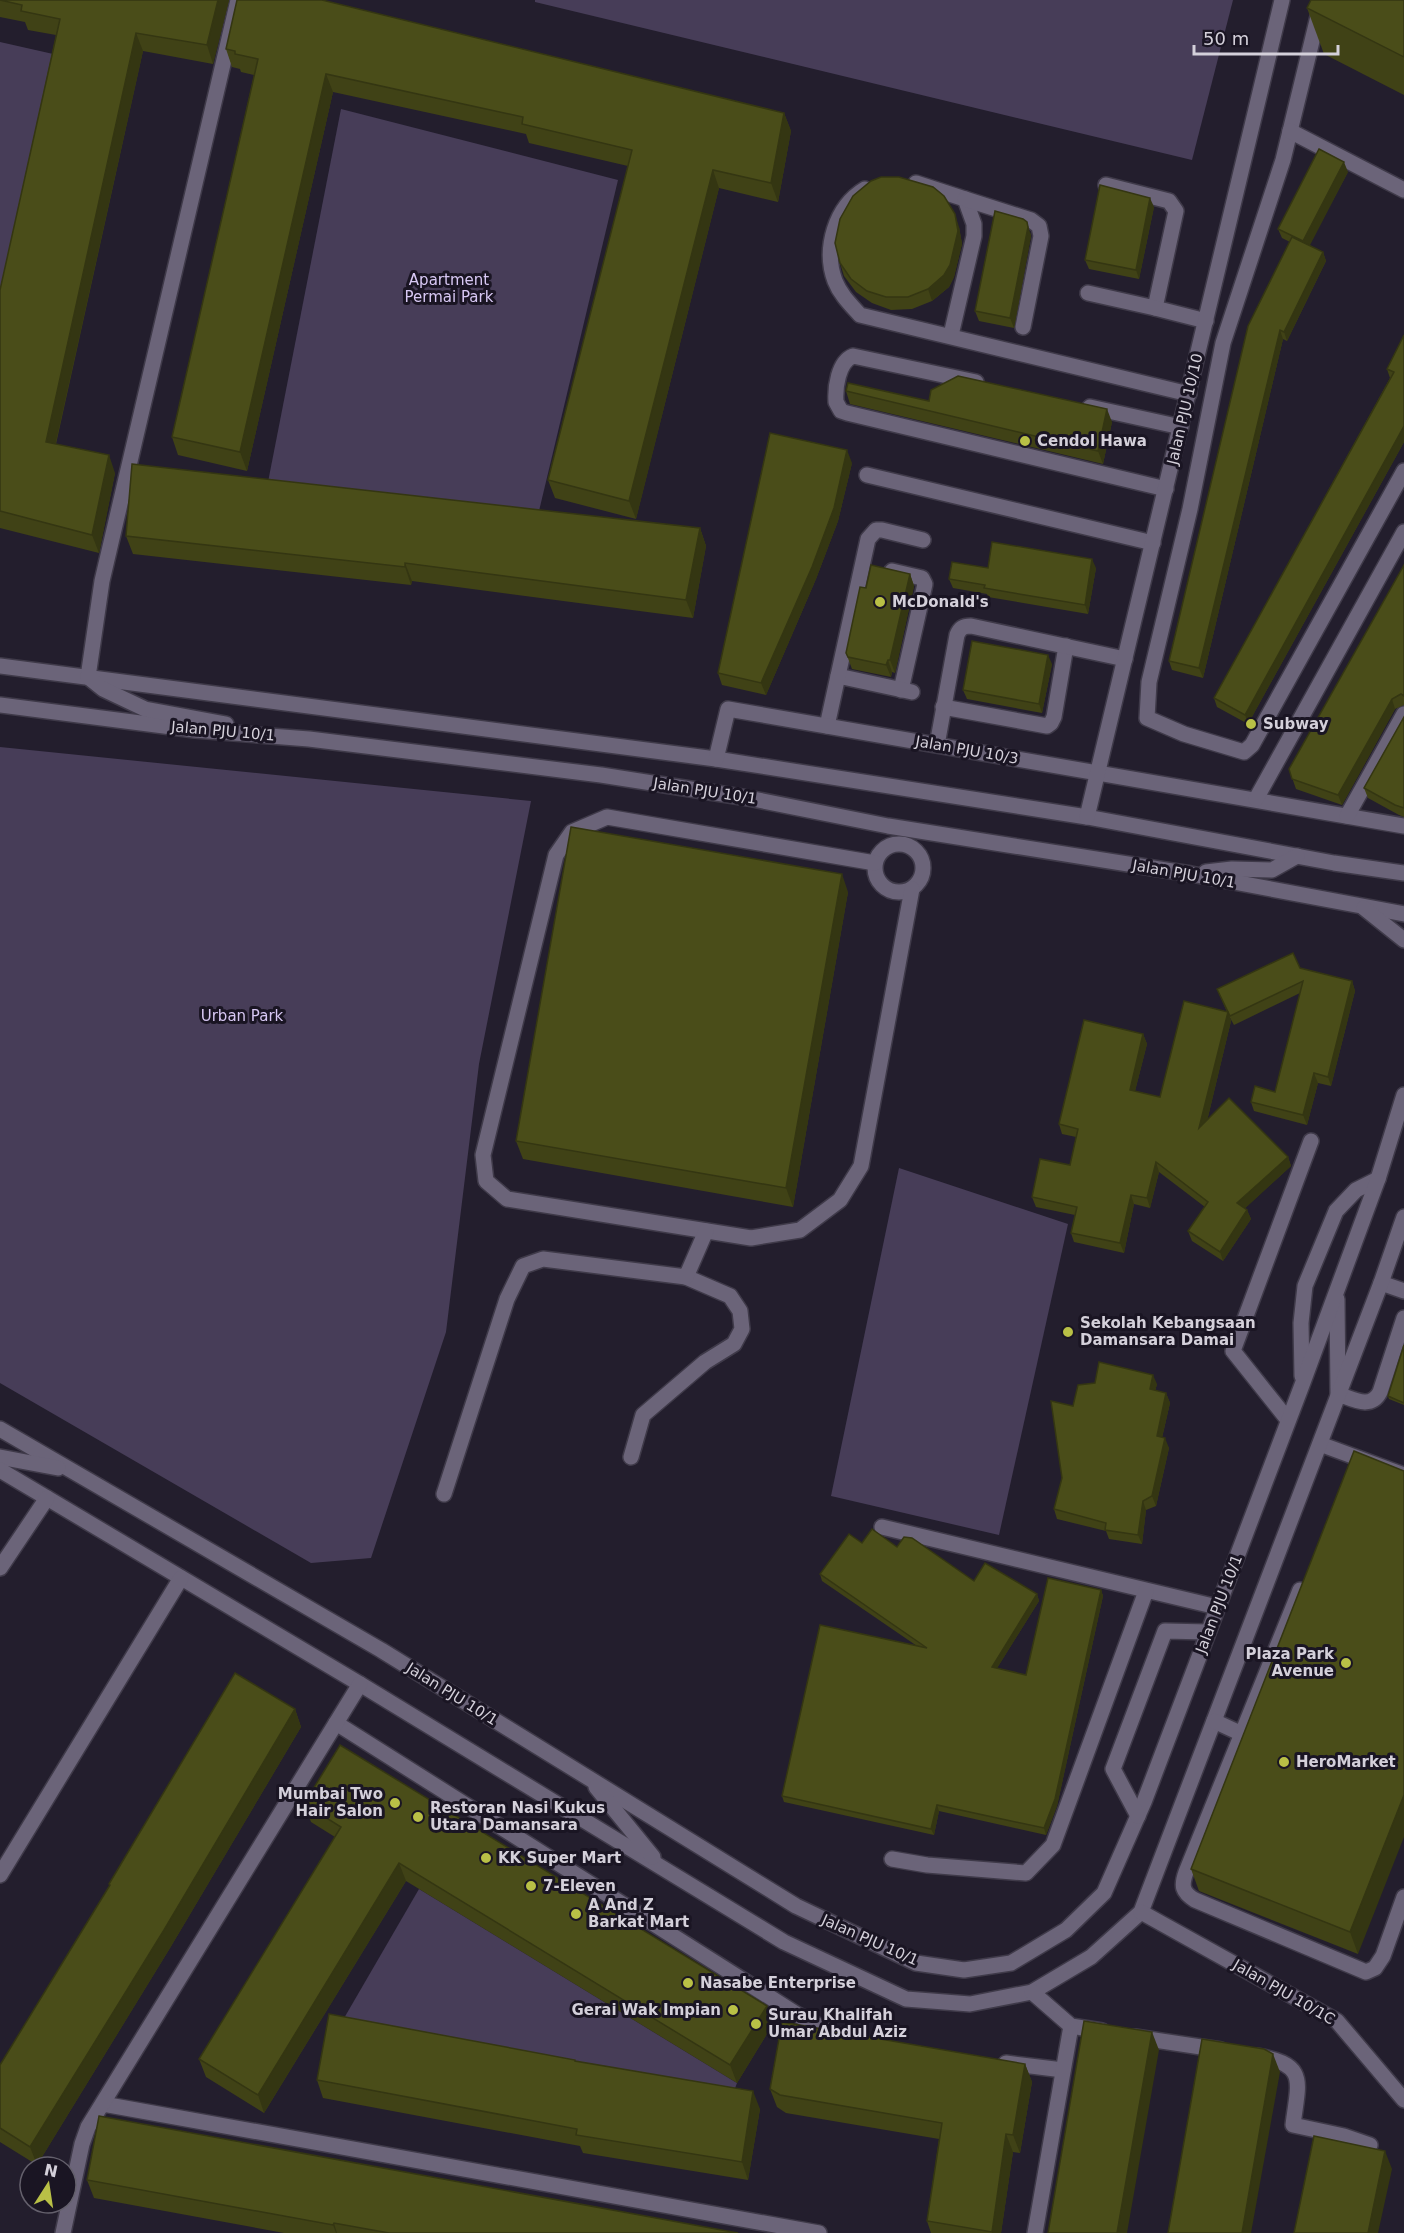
<svg xmlns="http://www.w3.org/2000/svg" width="1404" height="2233" font-family="'DejaVu Sans',sans-serif">
<style>
.green{fill:#473d58}
.lines{fill:none;stroke-linecap:round;stroke-linejoin:round}
.minor-casing{stroke:#3f3a49;stroke-width:18}
.minor{stroke:#6b6479;stroke-width:15}
.wall{fill:#404216}
.shaded-wall{fill:#343612}
.building{fill:#4a4d19;stroke:#343612;stroke-width:1.5}
.poi-dot{fill:#b9c046;stroke:#1a1523;stroke-width:2}
.labels{text-anchor:middle;dominant-baseline:central;stroke-width:6;stroke-linejoin:round;paint-order:stroke}
.park-label{font-size:15px;fill:#d8c8f4;stroke:#1a1523}
.street-label{font-size:15px;fill:#d4d0da;stroke:#1a1523}
.poi-label{font-size:15px;font-weight:bold;fill:#d4d0da;stroke:#1a1523;text-anchor:start}
</style>
<rect width="100%" height="100%" fill="#231e2d"/>
<g class="green">
<path d="M535,0H1233L1192,160L535,2Z"/>
<path d="M0,42L62,56L0,338Z"/>
<path d="M341,109L618,180L539,511L268,482Z"/>
<path d="M0,747L531,801L479,1064L446,1332L371,1558L311,1563L0,1383Z"/>
<path d="M899,1168L1068,1224L999,1535L831,1496Z"/>
<path d="M419,1889L737,2083L729,2104L336,2032Z"/>
</g>
<g class="lines">
<defs>
<g id="minor">
<path d="M1322,0L1283,160L1223,343L1190,509L1149,682L1147,718L1184,734L1244,752L1252,745L1404,471"/>
<path d="M1290,131L1404,190"/>
<path d="M916,183L965,199L974,224V236L951,335"/>
<path d="M1106,185L1169,201L1176,211L1155,308L1206,321"/>
<path d="M865,189C835,207 823,249 835,281C840,294 850,304 860,315L1189,394"/>
<path d="M965,199L1031,220L1039,226L1041,236L1023,327"/>
<path d="M1088,293L1155,308"/>
<path d="M976,382L853,356C838,362 835,388 836,402L841,411L847,413L1166,489"/>
<path d="M1090,407L1181,427"/>
<path d="M867,475L1153,543"/>
<path d="M892,571L922,578L925,584L901,690"/>
<path d="M0,666L716,759L1087,817L1334,863L1404,873"/>
<path d="M838,676L912,692"/>
<path d="M0,705L195,730L309,739L601,775L748,798L888,826L1191,874L1404,914"/>
<path d="M943,707L1047,726L1051,723L1054,717L1066,646"/>
<path d="M226,724L145,709L103,689L88,677L102,581L238,0"/>
<path d="M827,726L868,539L876,530H882L923,540"/>
<path d="M937,745L957,635C960,628 963,626 971,626L1125,659"/>
<path d="M716,759L728,709L1404,826"/>
<path d="M1256,799L1404,532"/>
<path d="M1347,816L1404,714"/>
<path d="M1087,817L1282,0"/>
<circle cx="899" cy="868" r="24"/>
<path d="M875,863L607,817L572,832L556,855L483,1155L486,1181L507,1199L751,1238L800,1230L840,1200L861,1166L912,889"/>
<path d="M1206,872L1232,869L1272,870L1297,856"/>
<path d="M1364,908L1404,940"/>
<path d="M1381,1283L1404,1291"/>
<path d="M1337,1299L1338,1394C1353,1399 1371,1410 1380,1392L1404,1318"/>
<path d="M1302,1376L1301,1323L1305,1286L1336,1211L1356,1190L1378,1179"/>
<path d="M1288,1420L1233,1351L1311,1141"/>
<path d="M0,1429L381,1650L796,1906L916,1963L964,1970L1011,1963L1066,1930L1104,1893L1144,1802L1302,1385L1378,1179L1404,1095"/>
<path d="M1320,1444L1404,1475"/>
<path d="M0,1457L58,1468"/>
<path d="M631,1457L643,1415L705,1362L734,1344L742,1329L740,1311L730,1296L686,1277"/>
<path d="M0,1470L360,1684L784,1942L906,1999L970,2004L1032,1992L1091,1957L1141,1912L1381,1283L1404,1217"/>
<path d="M444,1494L507,1299L523,1266L543,1259L686,1277L706,1231"/>
<path d="M882,1527L1217,1607"/>
<path d="M0,1568L47,1498"/>
<path d="M1300,1590L1186,1872C1181,1886 1182,1892 1195,1900L1366,1972L1375,1968L1383,1956L1404,1897"/>
<path d="M1214,1721L1242,1734"/>
<path d="M336,1723L798,2015L834,2034L843,2036"/>
<path d="M596,1787L653,1857"/>
<path d="M1138,1816L1113,1769L1165,1631L1208,1632"/>
<path d="M892,1859L927,1865L1026,1873L1053,1845L1146,1591"/>
<path d="M0,1875L181,1578"/>
<path d="M1141,1912L1337,2021L1404,2100"/>
<path d="M1032,1992L1071,2026L1102,2031"/>
<path d="M1135,2037L1221,2050"/>
<path d="M1256,2056C1309,2064 1298,2082 1293,2125L1344,2136L1370,2145"/>
<path d="M1006,2063L1063,2070"/>
<path d="M103,2104L819,2233"/>
<path d="M63,2233L82,2144L88,2127L360,1684"/>
<path d="M1035,2233L1071,2026"/>
</g>
</defs>
<use href="#minor" class="minor-casing"/>
<use href="#minor" class="minor"/>
</g>
<g class="wall">
<path d="M0,0H229L213,64L143,51L56,444L115,473L99,553L0,528V290L56,35L28,30L25,22L0,17Z"/>
<path d="M1404,0V95L1324,54L1307,8Z"/>
<path d="M226,49L784,113L791,131L778,202L719,188L636,519L555,498L548,480L628,166L529,143L526,134L333,92L247,471L178,455L172,437L254,75L241,72L240,69L232,67Z"/>
<path d="M1348,172L1309,245L1323,252L1326,261L1287,341L1283,339L1203,678L1172,670L1169,661L1290,242L1282,238L1278,229Z"/>
<path d="M1154,207L1139,279L1089,269L1085,260Z"/>
<path d="M959,227L962,244L954,277L949,287L932,301L912,309L891,310L872,303L856,292L844,276L840,263Z"/>
<path d="M1030,232L1031,236L1014,328L979,321L975,311Z"/>
<path d="M1404,335V442L1248,724L1217,707L1214,698L1390,378L1387,369Z"/>
<path d="M846,391L929,401L1112,422L1103,464L850,404Z"/>
<path d="M852,463L838,521L816,579L766,695L722,685L718,673Z"/>
<path d="M700,528L706,546L693,618L412,581L411,585L133,554L126,536Z"/>
<path d="M1404,565V705L1395,709L1342,805L1296,789L1289,769Z"/>
<path d="M988,568H1096L1088,614L988,597L987,594L953,588L949,579Z"/>
<path d="M910,574L914,586L895,673L892,672L891,677L852,669L846,653L866,588Z"/>
<path d="M1052,664L1042,713L967,699L963,690Z"/>
<path d="M1404,717V817L1399,815L1368,798L1364,788Z"/>
<path d="M848,892L793,1207L523,1159L516,1141Z"/>
<path d="M1300,968L1352,981L1355,991L1331,1086L1318,1083L1307,1125L1254,1111L1251,1102L1275,1092L1300,993L1234,1025L1229,1016L1231,1021L1207,1121L1288,1157L1291,1166L1245,1208L1247,1210L1251,1219L1223,1261L1192,1241L1188,1231L1205,1207L1159,1172L1150,1208L1134,1204L1124,1253L1074,1242L1071,1233L1075,1215L1036,1207L1032,1197L1070,1165L1076,1137L1062,1134L1059,1124L1143,1034L1147,1044L1135,1091L1160,1097L1227,1012L1217,989Z"/>
<path d="M1404,1345V1405L1389,1399L1388,1396Z"/>
<path d="M1157,1384L1155,1391L1166,1393L1170,1403L1162,1438L1169,1448L1156,1506L1146,1510L1142,1544L1109,1539L1106,1531L1057,1519L1054,1509L1062,1478L1073,1406Z"/>
<path d="M1354,1451L1358,1954L1199,1891L1191,1869Z"/>
<path d="M862,1543L897,1547L974,1581L1037,1594L1039,1601L997,1668L1026,1675L1101,1590L1103,1596L1057,1806L1046,1835L939,1811L934,1835L784,1802L782,1796L917,1646L822,1581L820,1574Z"/>
<path d="M295,1709L301,1727L170,1948L37,2165L0,2142V2065L110,1886L109,1884Z"/>
<path d="M304,1804L767,2006L773,2024L737,2083L406,1881L264,2113L206,2077L199,2059L335,1837L311,1822Z"/>
<path d="M576,2062L760,2109L748,2180L583,2153L580,2146L323,2098L317,2080Z"/>
<path d="M1025,2064L1032,2082L1020,2153L1013,2152L1001,2233H931L927,2221L939,2139L786,2113L777,2107L770,2089Z"/>
<path d="M87,2180L738,2233H284L94,2198Z"/>
</g>
<g class="shaded-wall">
<path d="M218,0H229L213,64L207,45Z"/>
<path d="M136,33L143,51L52,460L46,442Z"/>
<path d="M326,74L333,92L247,471L240,452Z"/>
<path d="M784,113L791,131L778,202L771,183Z"/>
<path d="M1344,162L1348,172L1307,251L1303,241Z"/>
<path d="M713,170L719,188L636,519L629,501Z"/>
<path d="M1150,198L1154,207L1139,279L1136,270Z"/>
<path d="M955,214L959,227L962,244L954,277L949,287L932,301L928,289Z"/>
<path d="M1027,222L1031,236L1014,328L1010,318Z"/>
<path d="M1323,252L1326,261L1287,341L1284,332Z"/>
<path d="M1280,330L1283,339L1203,678L1199,668Z"/>
<path d="M1107,409L1112,422L1103,464L1098,451Z"/>
<path d="M1404,426V442L1248,724L1245,715Z"/>
<path d="M847,450L852,463L838,521L816,579L766,695L761,683Z"/>
<path d="M109,455L115,473L99,553L92,535Z"/>
<path d="M700,528L706,546L693,618L686,600Z"/>
<path d="M1092,559L1096,568L1088,614L1085,605Z"/>
<path d="M405,563L412,581L411,585L405,567Z"/>
<path d="M910,574L914,586L895,673L890,660Z"/>
<path d="M1048,655L1052,664L1042,713L1039,704Z"/>
<path d="M888,660L892,672L891,677L886,665Z"/>
<path d="M1392,699L1395,709L1342,805L1338,795Z"/>
<path d="M842,874L848,892L793,1207L786,1188Z"/>
<path d="M1352,981L1355,991L1331,1086L1328,1077Z"/>
<path d="M1228,1012L1231,1021L1203,1138L1199,1128Z"/>
<path d="M1143,1034L1147,1044L1133,1099L1130,1090Z"/>
<path d="M1314,1073L1318,1083L1307,1125L1303,1115Z"/>
<path d="M1288,1157L1291,1166L1240,1213L1237,1203Z"/>
<path d="M1156,1162L1159,1172L1150,1208L1147,1198Z"/>
<path d="M1131,1195L1134,1204L1124,1253L1120,1243Z"/>
<path d="M1247,1210L1251,1219L1223,1261L1220,1252Z"/>
<path d="M1153,1375L1157,1384L1153,1399L1150,1389Z"/>
<path d="M1166,1393L1170,1403L1160,1446L1157,1436Z"/>
<path d="M1165,1438L1169,1448L1156,1506L1152,1496Z"/>
<path d="M1143,1501L1146,1510L1142,1544L1138,1535Z"/>
<path d="M1101,1590L1103,1596L1057,1806L1046,1835L1044,1828Z"/>
<path d="M1037,1594L1039,1601L994,1673L992,1667Z"/>
<path d="M295,1709L301,1727L170,1948L37,2165L30,2147Z"/>
<path d="M1404,1795V1837L1358,1954L1350,1932Z"/>
<path d="M937,1805L939,1811L934,1835L931,1829Z"/>
<path d="M399,1863L406,1881L264,2113L258,2095Z"/>
<path d="M767,2006L773,2024L737,2083L730,2065Z"/>
<path d="M1152,2032L1159,2050L1127,2233H1117Z"/>
<path d="M1273,2054L1280,2072L1251,2233H1242Z"/>
<path d="M1025,2064L1032,2082L1020,2153L1013,2135Z"/>
<path d="M753,2091L760,2109L748,2180L742,2162Z"/>
<path d="M1006,2134L1013,2152L1001,2233H992Z"/>
<path d="M1385,2151L1392,2169L1378,2233H1368Z"/>
<path d="M334,2223L337,2233H336L333,2225Z"/>
</g>
<g class="building">
<path d="M0,0H218L207,45L136,33L46,442L109,455L92,535L0,511V290L60,19L21,11L22,5Z"/>
<path d="M237,0H322L784,113L771,183L713,170L629,501L548,480L632,150L522,124L523,117L326,74L240,452L172,437L258,59L235,54V51L226,49Z"/>
<path d="M1311,0H1404V57L1307,8Z"/>
<path d="M1319,149L1344,162L1303,241L1278,229Z"/>
<path d="M881,177H899L933,187L944,196L955,214L958,231L950,265L944,275L928,289L908,297H886L867,291L851,279L840,263L835,243L840,219L853,196L871,181Z"/>
<path d="M1100,185L1150,198L1136,270L1085,260Z"/>
<path d="M995,211L1023,219L1027,222L1028,227L1010,318L975,311Z"/>
<path d="M1292,237L1323,252L1284,332L1280,330L1199,668L1169,661L1248,326Z"/>
<path d="M1404,335V426L1245,715L1214,698L1394,372L1387,369Z"/>
<path d="M958,376L1107,409L1098,451L846,391L848,383L929,401L931,390Z"/>
<path d="M770,433L847,450L834,508L812,567L761,683L718,673Z"/>
<path d="M132,464L700,528L686,600L405,563V567L126,536Z"/>
<path d="M992,542L1092,559L1085,605L984,588L985,585L949,579L952,562L988,568Z"/>
<path d="M871,565L910,574L890,660H888L886,665L848,657L846,653L860,587L866,588Z"/>
<path d="M1404,565V696L1401,694L1392,699L1338,795L1292,779L1289,769Z"/>
<path d="M972,641L1048,655L1039,704L963,690Z"/>
<path d="M1404,717V808L1395,805L1364,788Z"/>
<path d="M571,827L842,874L786,1188L516,1141Z"/>
<path d="M1293,953L1300,968L1352,981L1328,1077L1314,1073L1303,1115L1251,1102L1255,1086L1275,1092L1303,981L1230,1016L1217,989Z"/>
<path d="M1184,1001L1228,1012L1199,1128L1229,1098L1288,1157L1237,1203L1247,1210L1220,1252L1188,1231L1208,1202L1156,1162L1147,1198L1131,1195L1120,1243L1071,1233L1077,1207L1032,1197L1040,1159L1070,1165L1078,1129L1059,1124L1084,1020L1143,1034L1130,1090L1160,1097Z"/>
<path d="M1404,1345V1403L1388,1396Z"/>
<path d="M1099,1362L1153,1375L1150,1389L1166,1393L1157,1436L1165,1438L1152,1496L1143,1501L1138,1535L1105,1530L1106,1523L1054,1509L1062,1478L1051,1401L1073,1406L1078,1385L1095,1383Z"/>
<path d="M1354,1451L1404,1471V1795L1350,1932L1191,1869Z"/>
<path d="M872,1529L897,1547L904,1537L912,1538L974,1581L985,1563L1037,1594L992,1667L1026,1675L1048,1578L1101,1590L1055,1799L1044,1828L937,1805L931,1829L782,1796L820,1625L927,1648L820,1574L849,1534L862,1543Z"/>
<path d="M235,1673L295,1709L164,1930L30,2147L0,2128V2065L110,1885L109,1884Z"/>
<path d="M340,1745L767,2006L730,2065L399,1863L258,2095L199,2059L341,1827L304,1804Z"/>
<path d="M329,2014L575,2060V2061L753,2091L742,2162L576,2135L577,2129L317,2080Z"/>
<path d="M1084,2021L1152,2032L1117,2233H1048Z"/>
<path d="M782,2022L1025,2064L1013,2135L1006,2134L992,2232L927,2221L942,2123L780,2095L770,2089Z"/>
<path d="M1202,2039L1264,2049L1273,2054L1242,2233H1168Z"/>
<path d="M99,2116L738,2233H389L334,2223L333,2225L87,2180Z"/>
<path d="M1314,2136L1385,2151L1368,2233H1294Z"/>
</g>
<g class="poi-dot">
<circle cx="1025" cy="441" r="6"/>
<circle cx="880" cy="602" r="6"/>
<circle cx="1251" cy="724" r="6"/>
<circle cx="1068" cy="1332" r="6"/>
<circle cx="1346" cy="1663" r="6"/>
<circle cx="1284" cy="1762" r="6"/>
<circle cx="395" cy="1803" r="6"/>
<circle cx="418" cy="1817" r="6"/>
<circle cx="486" cy="1858" r="6"/>
<circle cx="531" cy="1886" r="6"/>
<circle cx="576" cy="1914" r="6"/>
<circle cx="688" cy="1983" r="6"/>
<circle cx="733" cy="2010" r="6"/>
<circle cx="756" cy="2024" r="6"/>
</g>
<g class="labels">
<g class="park-label">
<text x="449" y="280">Apartment<tspan x="449" dy="17">Permai Park</tspan></text>
<text x="242" y="1016">Urban Park</text>
</g>
<g class="street-label">
<text transform="translate(1185 409) rotate(-77)">Jalan PJU 10/10</text>
<text transform="translate(223 731) rotate(5)">Jalan PJU 10/1</text>
<text transform="translate(967 750) rotate(10)">Jalan PJU 10/3</text>
<text transform="translate(705 791) rotate(9)">Jalan PJU 10/1</text>
<text transform="translate(1184 874) rotate(10)">Jalan PJU 10/1</text>
<text transform="translate(1219 1604) rotate(-69)">Jalan PJU 10/1</text>
<text transform="translate(452 1694) rotate(32)">Jalan PJU 10/1</text>
<text transform="translate(870 1940) rotate(24)">Jalan PJU 10/1</text>
<text transform="translate(1284 1992) rotate(30)">Jalan PJU 10/1C</text>
</g>
<g class="poi-label">
<text x="1037" y="441">Cendol Hawa</text>
<text x="892" y="602">McDonald's</text>
<text x="1263" y="724">Subway</text>
<text x="1080" y="1323">Sekolah Kebangsaan<tspan x="1080" dy="17">Damansara Damai</tspan></text>
<text x="1334" y="1654" text-anchor="end">Plaza Park<tspan x="1334" dy="17">Avenue</tspan></text>
<text x="1296" y="1762">HeroMarket</text>
<text x="383" y="1794" text-anchor="end">Mumbai Two<tspan x="383" dy="17">Hair Salon</tspan></text>
<text x="430" y="1808">Restoran Nasi Kukus<tspan x="430" dy="17">Utara Damansara</tspan></text>
<text x="498" y="1858">KK Super Mart</text>
<text x="543" y="1886">7-Eleven</text>
<text x="588" y="1905">A And Z<tspan x="588" dy="17">Barkat Mart</tspan></text>
<text x="700" y="1983">Nasabe Enterprise</text>
<text x="721" y="2010" text-anchor="end">Gerai Wak Impian</text>
<text x="768" y="2015">Surau Khalifah<tspan x="768" dy="17">Umar Abdul Aziz</tspan></text>
</g>
</g>
<g transform="translate(48 2185) rotate(12)"><circle r="28" fill="#1a1523" stroke="#64606c" stroke-width="1.5"/>
<path d="M0-4.5L10 22L0 15L-10 22Z" fill="#b9c046"/>
<text y="-9" font-size="16" font-weight="bold" text-anchor="middle" fill="#d4d0da">N</text>
</g>
<path d="M1194 45v9h144v-9" fill="none" stroke="#d4d0da" stroke-width="3"/>
<text x="1203" y="45" font-size="18" fill="#d4d0da" stroke="#1a1523" stroke-width="4.5" paint-order="stroke">50 m</text>
</svg>
